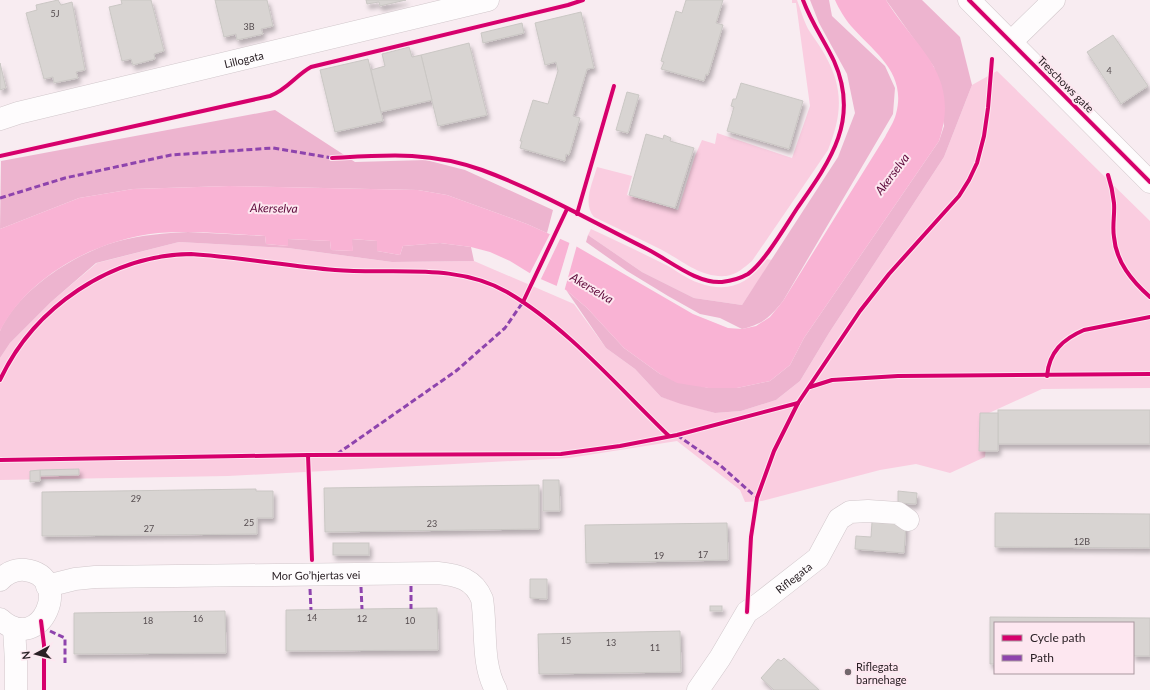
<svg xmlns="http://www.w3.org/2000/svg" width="1150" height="690" font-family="Lato,sans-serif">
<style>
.green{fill:#facde0}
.forest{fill:#edb4cf}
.water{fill:#f9b3d4}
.pier{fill:#f8ecf1}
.building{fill:#d8d4d2;stroke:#cac7c4;filter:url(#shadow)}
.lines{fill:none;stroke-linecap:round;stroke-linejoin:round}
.minor-casing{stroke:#d1c7cb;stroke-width:23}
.minor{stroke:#fefcfd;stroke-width:22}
.quiet{stroke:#8e44ad;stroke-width:3;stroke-dasharray:6 3;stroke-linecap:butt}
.cycleway-casing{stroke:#fde7f0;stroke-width:6}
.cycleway{stroke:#d6006c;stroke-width:4}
.poi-dot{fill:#72676c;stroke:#fde7f0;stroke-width:1.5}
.labels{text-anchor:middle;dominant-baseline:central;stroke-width:4;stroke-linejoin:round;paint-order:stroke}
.number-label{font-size:9px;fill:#564d50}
.street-label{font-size:11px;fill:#2a2025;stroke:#fde7f0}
.poi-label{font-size:11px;fill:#2a2025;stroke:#fde7f0;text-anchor:start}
.water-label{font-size:12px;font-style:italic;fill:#5d093a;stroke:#fde7f0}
</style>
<defs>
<filter id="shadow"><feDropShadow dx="2.5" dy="4.5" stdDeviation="2" flood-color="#0004"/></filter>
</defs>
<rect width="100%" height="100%" fill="#f8ecf1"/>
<g class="green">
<path d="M792,0H797C801,10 804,23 810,32C815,40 821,47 825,55C844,89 842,115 828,150L752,261C745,267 736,275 726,276C701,278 683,261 662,250C640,239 617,228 594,217C582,203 593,182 597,167L632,176L627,195L678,210L695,156L702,140L715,144L717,133L792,158L810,106L796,3H792Z"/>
<path d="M997,71L1150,221V388L1042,389L989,413L985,457L950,473L916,464L880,470L762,501L745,502L740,490L677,441L569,458L228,476L0,480V358L10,343L51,302L97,263L179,242L288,248L392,262L474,261L574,304L606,348L635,369L661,397L715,413L741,411L776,400L800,381L829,333L944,157L972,85Z"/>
<path d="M591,229C615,240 640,252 664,264C675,269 686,279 699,283C730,294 749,283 767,259L772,260L742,305L694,298L642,272L588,235Z"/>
</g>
<g class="forest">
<path d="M810,0H829L832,16L885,66L895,88L893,114L783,301C770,317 763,324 742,329L720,318L700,314L668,296L627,271L586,242L588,235L642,272L694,298L742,305L838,157L855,113L847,74L819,23Z"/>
<path d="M886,0H922L960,37L972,85L944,157L829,333L800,381L776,400L741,411L715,413L681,404L661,397L635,369L606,348L566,290L587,308L624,348L660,374L708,388H737L770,381L790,365L804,338L939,141L944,126L934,67Z"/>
<path d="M275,110L355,162L426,160L465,170L553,210L547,233L527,224L447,195L418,190L229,186L133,189L79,198L0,229L1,161Z"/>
<path d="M188,232L265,236L266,244L288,246V239L330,241L331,250L353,251L351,239L377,241V251L400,255L403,246L440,243L471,247L474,261L392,262L288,248L179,242L96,263L51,302L10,343L0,358C0,350 0,339 0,331C2,325 6,320 9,315C33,281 79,252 119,241C141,235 165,233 188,232Z"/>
</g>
<path class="water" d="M835,0H886C917,50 961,74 939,141L804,338L790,365L770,381L737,388H708L677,383L660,374L624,348L587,308L566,290L536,277L510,261L490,252L471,247L440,243L403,246L400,255L377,251V241L352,239L353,251L331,250L330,241L288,239V246L266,244L265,236C230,234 193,230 158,233C96,240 29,275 0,331V229L79,198L133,189L229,186L418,190L447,195L527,224L574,245L693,314L728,328L742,329L756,326L770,317L783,301L885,137C889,129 894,122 896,114C907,73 875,53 851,26C845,19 839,9 835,0Z"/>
<g class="pier">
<path d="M551,232L561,237L540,281L529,275Z"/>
<path d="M570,241L577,245L564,292L556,288Z"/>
</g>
<g class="building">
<path d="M58,0L61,5L72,2L85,70L76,72L78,78L54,83L53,77L44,79L26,13L37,10L36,5Z"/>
<path d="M121,0H151L164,51L154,54L155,59L133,65L131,59L122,61L109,7L122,4Z"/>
<path d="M215,0H267L273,26L261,29L263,34L237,40L236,34L224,37Z"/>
<path d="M366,0H406L380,6L379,2L367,4Z"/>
<path d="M686,0H723L716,23L723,25L708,75L706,74L704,81L661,69L664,62L661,61L676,11L682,13Z"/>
<path d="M581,12L594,68L587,69L573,116L580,118L569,155L566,154L565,161L520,148L522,141H520L533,100L548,104L558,71L556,62L545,65L535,23Z"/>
<path d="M522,23L524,33L483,43L481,33Z"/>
<path d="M1113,35L1148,86L1121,104L1087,52Z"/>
<path d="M469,43L487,115L438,126L421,55Z"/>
<path d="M409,47L412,57L421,55L432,100L381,112L371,70L385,66L382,54Z"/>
<path d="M368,59L383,121L335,132L320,70Z"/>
<path d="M0,63L6,88L0,90Z"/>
<path d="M741,83L803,101L789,149L727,131L734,107L731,106L733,99H736Z"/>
<path d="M627,92L639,95L628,133L616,130Z"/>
<path d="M646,134L663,139L664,135L671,138L670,141L694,148L675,208L629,195Z"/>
<rect x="998" y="410" width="152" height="34"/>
<path d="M980,413H998V451H979Z"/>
<path d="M79,469V475L40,476V470Z"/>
<path d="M40,470V481L30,482V471Z"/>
<path d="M543,480H559L560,511H543Z"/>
<path d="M539,485V529L325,532L324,488Z"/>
<path d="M256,489V491H273V518H257V534L42,536V492Z"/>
<path d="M898,491L917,493L916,504L898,503Z"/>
<path d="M995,513L1150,514V548L995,547Z"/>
<path d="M872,522L906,524L904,553L855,549L856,536L871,537Z"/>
<path d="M727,523L728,560L586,563L585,525Z"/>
<rect x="333" y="543" width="36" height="12"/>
<path d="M530,579H547V599L530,598Z"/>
<rect x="710" y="606" width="12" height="5"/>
<path d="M437,608L438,650L286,651V610Z"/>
<path d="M225,611L226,653L74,654V613Z"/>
<path d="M990,617L1150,618V656H1133V623H995V664H990Z"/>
<path d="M680,631L681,672L539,674L538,634Z"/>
<path d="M784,658L819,690H774L761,678L778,659L781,661Z"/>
</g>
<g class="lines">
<defs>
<g id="minor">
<path d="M969,0L1150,182"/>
<path d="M1011,42L1054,0"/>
<path id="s1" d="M0,119L18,113L488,0"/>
<path d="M0,580C7,573 16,569 25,570C75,576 41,657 0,619"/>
<path id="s2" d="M47,586L75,579L95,577L438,573C458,575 474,579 482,599C487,629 481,663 496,690"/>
<path d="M14,628L16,662V690"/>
<path id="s3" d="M698,690L720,658L747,612L759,604L818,558L839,519L850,512L868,511L898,513L908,520"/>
</g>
</defs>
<use href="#minor" class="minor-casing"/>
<use href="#minor" class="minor"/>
<g class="quiet">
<path d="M0,198L65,178L171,155L273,148L332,158"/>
<path d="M677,435L721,466L757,498"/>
<path d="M337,454L456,371L505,328L523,302"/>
<path d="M411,586V609"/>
<path d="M361,587L362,609"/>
<path d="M310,589L311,610"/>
<path d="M50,631L65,638V663"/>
</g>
<defs>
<g id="cycleway">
<path d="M969,0L1150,182"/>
<path d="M0,156L270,96C287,90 296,75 311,67L568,5L583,0"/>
<path d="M332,158C386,155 429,151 482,170C539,191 593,222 647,249C669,260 697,284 722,282C730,281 741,278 748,274C764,263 786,225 798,207C831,160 860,119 834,61C824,40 811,22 803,0"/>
<path d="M1108,175C1111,184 1113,193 1114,203C1115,214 1112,226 1114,237C1116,262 1132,281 1150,297"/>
<path d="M577,214L614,86"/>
<path d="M523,302L567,209"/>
<path d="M1047,376C1049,352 1063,339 1084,330L1150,317"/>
<path d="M0,380C34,307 111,255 191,254C239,257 287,266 335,270C392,275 455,262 507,292C566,326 620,389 669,436"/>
<path d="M810,387L832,380L898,376L1150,374"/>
<path d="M308,455L312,560"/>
<path d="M0,460L308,455L561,454L620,446L677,435L798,403"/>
<path d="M747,612L751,537L757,498L774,451L798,403L860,311L889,274L959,196L969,180L977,163L984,136L988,108L992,59"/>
<path d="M41,621L44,645V690"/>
</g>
</defs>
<use href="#cycleway" class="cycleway-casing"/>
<use href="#cycleway" class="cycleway"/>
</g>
<circle class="poi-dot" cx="848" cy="672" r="4"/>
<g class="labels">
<g class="number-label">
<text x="55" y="13">5J</text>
<text x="249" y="26">3B</text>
<text x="1109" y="70">4</text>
<text x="136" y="498">29</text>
<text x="249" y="522">25</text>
<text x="432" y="523">23</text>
<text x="149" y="528">27</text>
<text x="1082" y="541">12B</text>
<text x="703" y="554">17</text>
<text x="659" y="555">19</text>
<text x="312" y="617">14</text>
<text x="198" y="618">16</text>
<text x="362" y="618">12</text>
<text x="148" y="620">18</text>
<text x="410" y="620">10</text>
<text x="566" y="640">15</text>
<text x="611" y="642">13</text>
<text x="655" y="647">11</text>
</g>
<g class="street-label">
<text stroke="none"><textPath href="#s1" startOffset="251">Lillogata</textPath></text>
<text transform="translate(1066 84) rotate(45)">Treschows gate</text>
<text stroke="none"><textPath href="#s2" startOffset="270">Mor Go’hjertas vei</textPath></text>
<text stroke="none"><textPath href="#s3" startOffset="150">Riflegata</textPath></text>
</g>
<g class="poi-label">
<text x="856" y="666">Riflegata<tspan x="856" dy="13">barnehage</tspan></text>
</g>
<g class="water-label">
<text transform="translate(892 174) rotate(-53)">Akerselva</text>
<text transform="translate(274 208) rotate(1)">Akerselva</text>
<text transform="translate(592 288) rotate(31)">Akerselva</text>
</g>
</g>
<rect x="994" y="622" width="140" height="52" fill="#fde7f0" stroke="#a9979f"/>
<rect x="1002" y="635" width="20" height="6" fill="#d6006c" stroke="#a9979f"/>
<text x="1030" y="642" font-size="12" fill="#2a2025">Cycle path</text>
<rect x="1002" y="655" width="20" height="6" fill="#8e44ad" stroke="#a9979f"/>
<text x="1030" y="662" font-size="12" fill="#2a2025">Path</text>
<g transform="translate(36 654) rotate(263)" stroke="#fde7f0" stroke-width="3" paint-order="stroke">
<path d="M0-3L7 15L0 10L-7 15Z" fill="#2a2025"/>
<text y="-6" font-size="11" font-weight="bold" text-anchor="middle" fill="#2a2025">N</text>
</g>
</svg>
